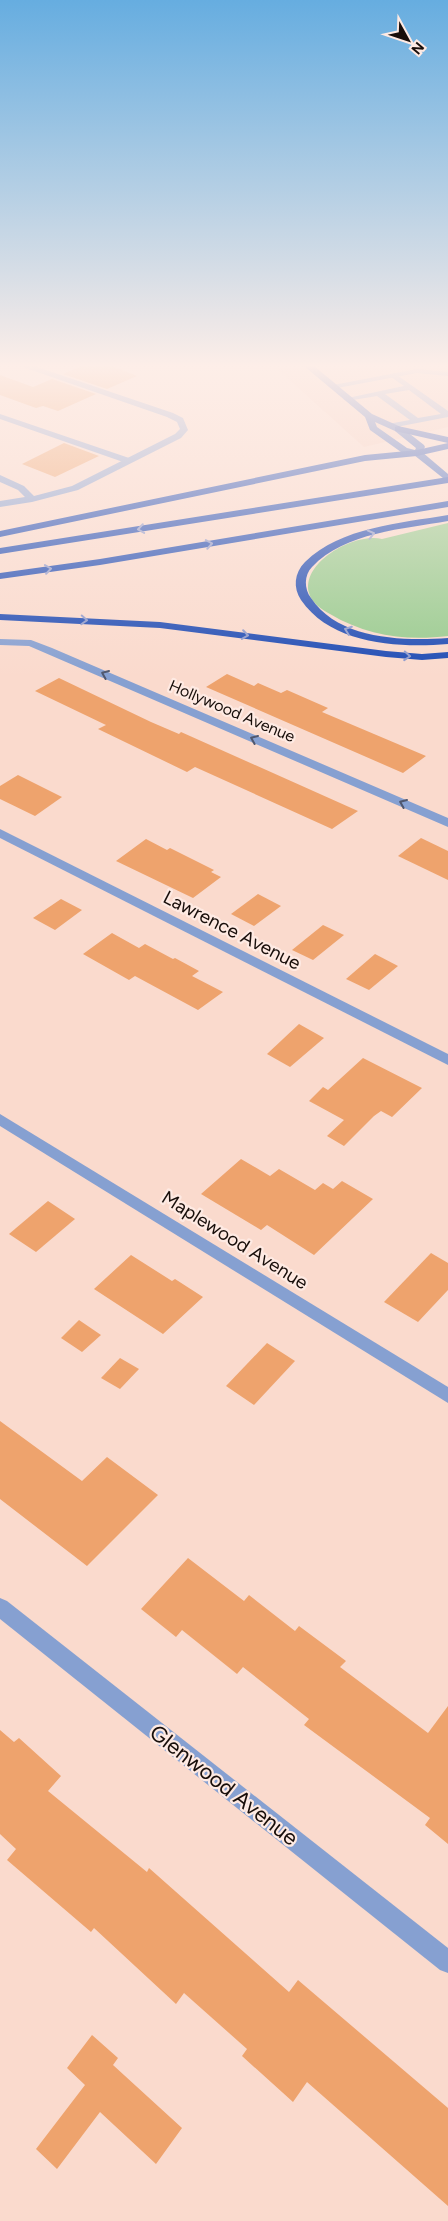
<svg xmlns="http://www.w3.org/2000/svg" width="448" height="2221" font-family="Figtree,sans-serif">
<style>
.built{fill:#f6cebf}
.green{fill:#97cb8e}
.building{fill:#eea36d}
.lines{fill:none;stroke-linecap:round;stroke-linejoin:round}
.lane{fill:#86a0d1;fill-rule:evenodd}
.street{fill:#86a0d1;fill-rule:evenodd}
.primary{fill:#3a64bd;fill-rule:evenodd}
.highway{fill:#1e4bb4;fill-rule:evenodd}
.oneway{stroke:#8e9acc}
.oneway2{stroke:#4f576e}
.labels{text-anchor:middle;dominant-baseline:central;stroke-width:4.5;stroke-linejoin:round;paint-order:stroke}
.far-street-label{font-size:16px;fill:#180e0a;stroke:#feeae3}
.street-label{font-size:19px;fill:#180e0a;stroke:#feeae3}
.near-street-label{font-size:22px;fill:#180e0a;stroke:#feeae3}
</style>
<rect width="100%" height="100%" fill="#fadacd"/>
<path class="built" d="M274,366H448V427L364,447Z"/>
<path class="green" d="M448,523V636C406,641 367,636 330,614C322,610 311,602 309,593C301,561 357,532 382,539Z"/>
<g class="building">
<path d="M81,366H113L137,376L107,389L63,374Z"/>
<path d="M0,375L33,387L52,379L96,394L58,411L43,406L36,408L0,395Z"/>
<path d="M64,443L99,456L55,477L22,464Z"/>
<path d="M227,674L254,686L258,683L281,693L287,690L328,708L322,712L426,756L403,773L206,687Z"/>
<path d="M59,678L151,722L179,734L181,732L358,811L332,829L195,767L187,772L98,729L106,725L35,691Z"/>
<path d="M18,775L62,797L35,816L0,799V786Z"/>
<path d="M421,838L448,851V880L398,856Z"/>
<path d="M146,839L167,850L170,848L214,870L211,872L221,877L193,898L116,861Z"/>
<path d="M258,894L281,906L254,926L231,914Z"/>
<path d="M61,899L82,910L55,930L33,918Z"/>
<path d="M323,925L344,935L313,960L292,950Z"/>
<path d="M112,933L139,948L145,944L173,959L175,958L199,971L192,976L223,992L198,1010L135,976L129,980L83,954Z"/>
<path d="M375,954L398,966L369,990L346,979Z"/>
<path d="M299,1024L324,1038L290,1067L267,1054Z"/>
<path d="M363,1058L422,1088L392,1117L381,1111L374,1116L344,1146L327,1136L344,1120L309,1101L323,1087L328,1090Z"/>
<path d="M241,1159L270,1176L279,1169L315,1190L323,1183L333,1189L342,1181L373,1199L314,1255L267,1225L261,1230L201,1194Z"/>
<path d="M48,1201L75,1219L36,1252L9,1234Z"/>
<path d="M431,1253L448,1263V1290L418,1322L384,1302Z"/>
<path d="M131,1255L172,1281L175,1279L203,1297L163,1334L94,1289Z"/>
<path d="M79,1320L101,1335L82,1352L61,1338Z"/>
<path d="M267,1343L295,1361L254,1405L226,1386Z"/>
<path d="M120,1358L139,1369L120,1389L101,1378Z"/>
<path d="M0,1421L82,1481L107,1457L158,1495L87,1566L0,1499Z"/>
<path d="M188,1558L244,1601L249,1595L295,1631L299,1626L346,1661L340,1667L428,1733L448,1706V1844L425,1825L430,1818L304,1725L309,1719L243,1667L237,1674L182,1630L176,1637L141,1609Z"/>
<path d="M0,1730L14,1742L19,1738L61,1776L48,1791L147,1872L149,1868L289,1992L298,1980L448,2108V2206L307,2082L293,2102L242,2056L247,2049L184,1993L176,2004L94,1928L91,1932L7,1860L16,1849L0,1834Z"/>
<path d="M92,2035L118,2058L113,2065L182,2128L156,2164L100,2112L57,2169L36,2149L85,2085L67,2068Z"/>
</g>
<g class="lines">
<g class="lane">
<path d="M394,373L448,411V417L391,428H388V424L410,420L377,396L347,401L343,399L404,386L391,377L390,375ZM409,390L441,414L418,418L385,394Z"/>
<path d="M0,414L132,459L133,461L126,463L0,419Z"/>
</g>
<g class="street">
<path d="M20,366H34L173,413L183,418L188,430L181,438L78,490L32,502L0,507V501L25,497L18,490L0,482V475L24,486L34,496L72,486L175,434L180,429L177,422L167,417Z"/>
<path d="M417,369L448,372V376L417,373L332,389L328,386Z"/>
<path d="M0,639L31,640L52,648L448,818V827L29,646L0,645Z"/>
<path d="M0,829L448,1054V1065L0,838Z"/>
<path d="M0,1114L448,1387V1403L0,1126Z"/>
<path d="M0,1598L7,1601L448,1948V1973L440,1970L0,1619Z"/>
</g>
<path class="primary" d="M304,366H314L372,414L401,427L424,445L425,447L422,452L448,474V482L414,455L401,452L370,430L365,417ZM375,422L395,431L416,448L415,450L407,448L377,427Z"/>
<g class="highway">
<path d="M398,426L448,437V443L395,431V427Z"/>
<path d="M448,443V449L417,456L365,461L0,537V531L365,455L417,450Z"/>
<path d="M448,477V483L0,554V548Z"/>
<path d="M448,501V507L100,565L0,579V573L100,559Z"/>
<path d="M448,515V521C404,529 345,532 312,567C304,575 304,589 311,598C339,640 403,641 448,638V644C399,648 332,645 301,600C293,588 294,573 305,562C341,527 401,523 448,515Z"/>
<path d="M0,614L160,622L386,651L422,654L448,652V658L422,660L386,657L160,628L0,620Z"/>
</g>
</g>
<defs><path id="oneway-chevron" d="M-2-3.5L2.5 0L-2 3.5" fill="none" stroke-width="1.6" stroke-linecap="round" stroke-linejoin="round" transform="scale(1.25)"/></defs>
<g class="oneway">
<use href="#oneway-chevron" transform="translate(141 529) rotate(171)"/>
<use href="#oneway-chevron" transform="translate(371 534) rotate(-14)"/>
<use href="#oneway-chevron" transform="translate(209 544) rotate(-10)"/>
<use href="#oneway-chevron" transform="translate(48 569) rotate(-8)"/>
<use href="#oneway-chevron" transform="translate(84 620) rotate(3)"/>
<use href="#oneway-chevron" transform="translate(348 630) rotate(-160)"/>
<use href="#oneway-chevron" transform="translate(245 635) rotate(8)"/>
<use href="#oneway-chevron" transform="translate(407 656) rotate(4)"/>
</g>
<g class="oneway2">
<use href="#oneway-chevron" transform="translate(105 674) rotate(-157)"/>
<use href="#oneway-chevron" transform="translate(254 739) rotate(-157)"/>
<use href="#oneway-chevron" transform="translate(403 803) rotate(-157)"/>
</g>
<linearGradient id="sky" x2="0" y2="1"><stop stop-color="#66ade0"/><stop offset="0.54" stop-color="#fdeee8"/><stop offset="1" stop-color="#fdeee8" stop-opacity="0"/></linearGradient>
<rect width="448" height="677" fill="url(#sky)"/>
<g class="labels">
<g class="far-street-label">
<text transform="translate(232 711) rotate(23)">Hollywood Avenue</text>
</g>
<g class="street-label">
<text transform="translate(232 930) rotate(27)">Lawrence Avenue</text>
<text transform="translate(235 1240) rotate(32)">Maplewood Avenue</text>
</g>
<g class="near-street-label">
<text transform="translate(224 1785) rotate(38)">Glenwood Avenue</text>
</g>
</g>
<g transform="translate(408 40) rotate(130)" stroke="#feeae3" stroke-width="4" paint-order="stroke">
<path d="M0-4L9 19L0 12L-9 19Z" fill="#180e0a"/>
<text y="-8" font-size="14" font-weight="bold" text-anchor="middle" fill="#180e0a">N</text>
</g>
</svg>
